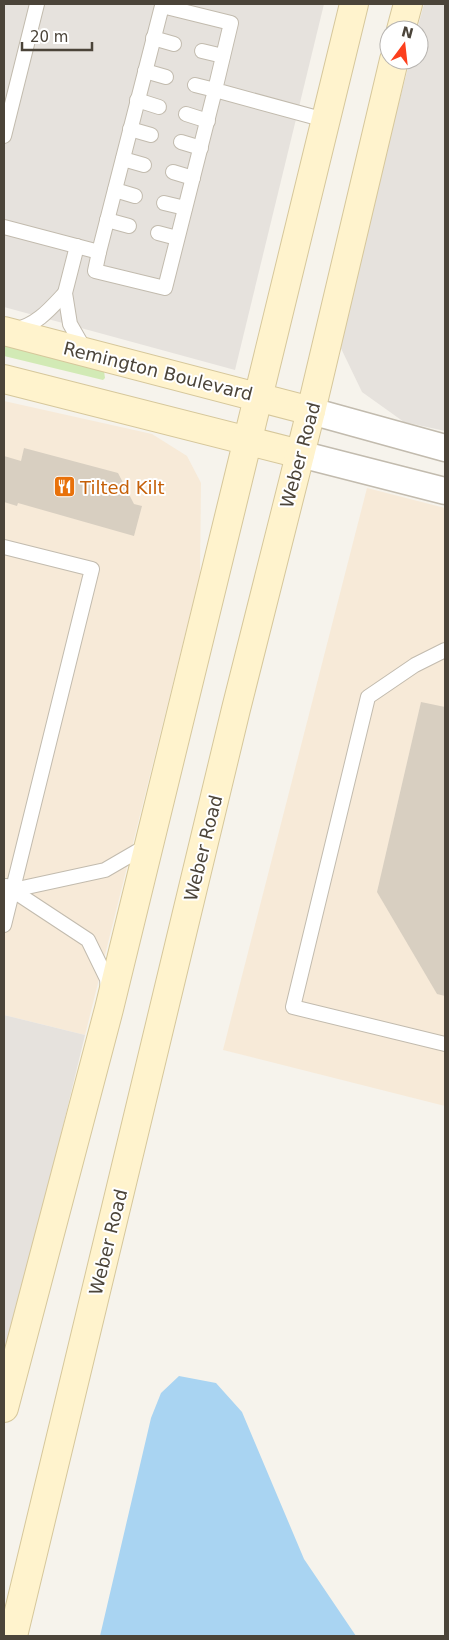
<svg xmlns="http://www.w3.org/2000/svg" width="449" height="1640" font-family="'DejaVu Sans',sans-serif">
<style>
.commercial{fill:#f7ead8}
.industrial{fill:#e6e2dd}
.green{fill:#d2eab5}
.water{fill:#a9d4f2}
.building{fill:#d8cfc1}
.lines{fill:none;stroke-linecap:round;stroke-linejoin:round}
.lane-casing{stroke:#c2bbae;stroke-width:16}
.street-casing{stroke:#c2bbae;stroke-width:29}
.secondary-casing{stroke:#d6c79b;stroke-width:30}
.lane{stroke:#fff;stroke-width:14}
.street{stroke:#fff;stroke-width:26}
.secondary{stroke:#fff3cd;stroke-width:28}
.labels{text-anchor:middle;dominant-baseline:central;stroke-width:4;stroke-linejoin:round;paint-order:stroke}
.street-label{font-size:18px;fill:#4b4439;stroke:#fff}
.food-label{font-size:18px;fill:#c56008;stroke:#fff;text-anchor:start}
</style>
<rect width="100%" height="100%" fill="#f6f3ec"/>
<g class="commercial">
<path d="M4,401L152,434L187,456L201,483L200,575L85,1035L4,1015Z"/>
<path d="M367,488L445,508V1106L223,1050Z"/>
</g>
<g class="industrial">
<path d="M4,4H324L235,370L4,307Z"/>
<path d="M424,4H445V431L404,422L362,392L337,340L410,60H419L417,30Z"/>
<path d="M4,1015L85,1035L4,1370Z"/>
</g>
<path class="green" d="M4,345L104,371L105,378L103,380L4,356Z"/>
<path class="water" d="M179,1376L216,1383L242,1412L304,1559L356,1636H100L151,1418L161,1393Z"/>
<g class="building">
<path d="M24,448L118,473L134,504L142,506L134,536L18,503L17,506L4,502V456L21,461Z"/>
<path d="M421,702L445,707V996L437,994L377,892Z"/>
</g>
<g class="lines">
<defs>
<g id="lane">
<path d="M153,38L174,44"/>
<path d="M202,51L223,56"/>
<path d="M145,71L166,77"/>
<path d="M137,100L159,107"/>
<path d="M186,114L208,121"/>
<path d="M130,129L151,135"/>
<path d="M4,136L37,4"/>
<path d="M181,142L201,148"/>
<path d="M123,159L144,165"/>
<path d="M173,172L193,178"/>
<path d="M115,190L135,196"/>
<path d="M164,203L185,208"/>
<path d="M107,220L129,226"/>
<path d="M4,227L99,252L162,6L231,23L215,90L325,120"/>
<path d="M158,233L177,238"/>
<path d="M77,246L65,293L70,324L86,352"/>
<path d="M99,252L95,271L165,288L215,90L195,85"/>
<path d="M14,330C37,325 50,309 65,293"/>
<path d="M4,547L92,569L4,925"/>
<path d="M445,650L415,665L368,697L293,1007L445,1044"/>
<path d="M6,886L88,940L107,979L108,991"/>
<path d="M13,890L105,870L148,845"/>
</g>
<g id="street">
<path d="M311,411L445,448"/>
<path d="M300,454L445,491"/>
</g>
<g id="secondary">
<path d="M401,30L408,4"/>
<path d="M4,331L311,411"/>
<path d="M4,379L300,454"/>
<path d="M4,1408L109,1009L354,4"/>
<path d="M13,1636L236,709L311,411L394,60"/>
</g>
</defs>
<use href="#lane" class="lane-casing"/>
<use href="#street" class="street-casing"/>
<use href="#secondary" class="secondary-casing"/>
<use href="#lane" class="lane"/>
<use href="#street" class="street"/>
<use href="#secondary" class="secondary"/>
</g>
<defs>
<symbol id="restaurant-square" viewBox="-11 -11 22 22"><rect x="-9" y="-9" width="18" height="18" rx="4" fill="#e8710a" stroke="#fff"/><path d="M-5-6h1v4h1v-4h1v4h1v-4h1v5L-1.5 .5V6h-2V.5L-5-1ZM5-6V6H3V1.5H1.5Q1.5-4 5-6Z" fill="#fff"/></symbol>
</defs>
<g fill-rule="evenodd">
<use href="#restaurant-square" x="52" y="474" width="25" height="25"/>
</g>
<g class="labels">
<g class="street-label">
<text transform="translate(158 371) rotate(14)">Remington Boulevard</text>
<text transform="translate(300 455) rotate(-75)">Weber Road</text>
<text transform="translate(203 848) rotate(-76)">Weber Road</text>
<text transform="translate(108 1242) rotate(-76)">Weber Road</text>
</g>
<g class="food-label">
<text x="80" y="487">Tilted Kilt</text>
</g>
</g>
<rect width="449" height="1640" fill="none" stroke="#4b4439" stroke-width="10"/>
<g transform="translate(404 45) rotate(15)"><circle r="24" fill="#ffffff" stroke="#b7b4b0"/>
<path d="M0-4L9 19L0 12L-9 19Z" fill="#fc3f1d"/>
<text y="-8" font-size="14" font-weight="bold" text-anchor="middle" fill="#4b4439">N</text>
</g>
<path d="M22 42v8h70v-8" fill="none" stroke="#4b4439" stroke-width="2.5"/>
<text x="30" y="42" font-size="15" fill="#4b4439" stroke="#ffffff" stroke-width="4" paint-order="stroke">20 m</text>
</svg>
